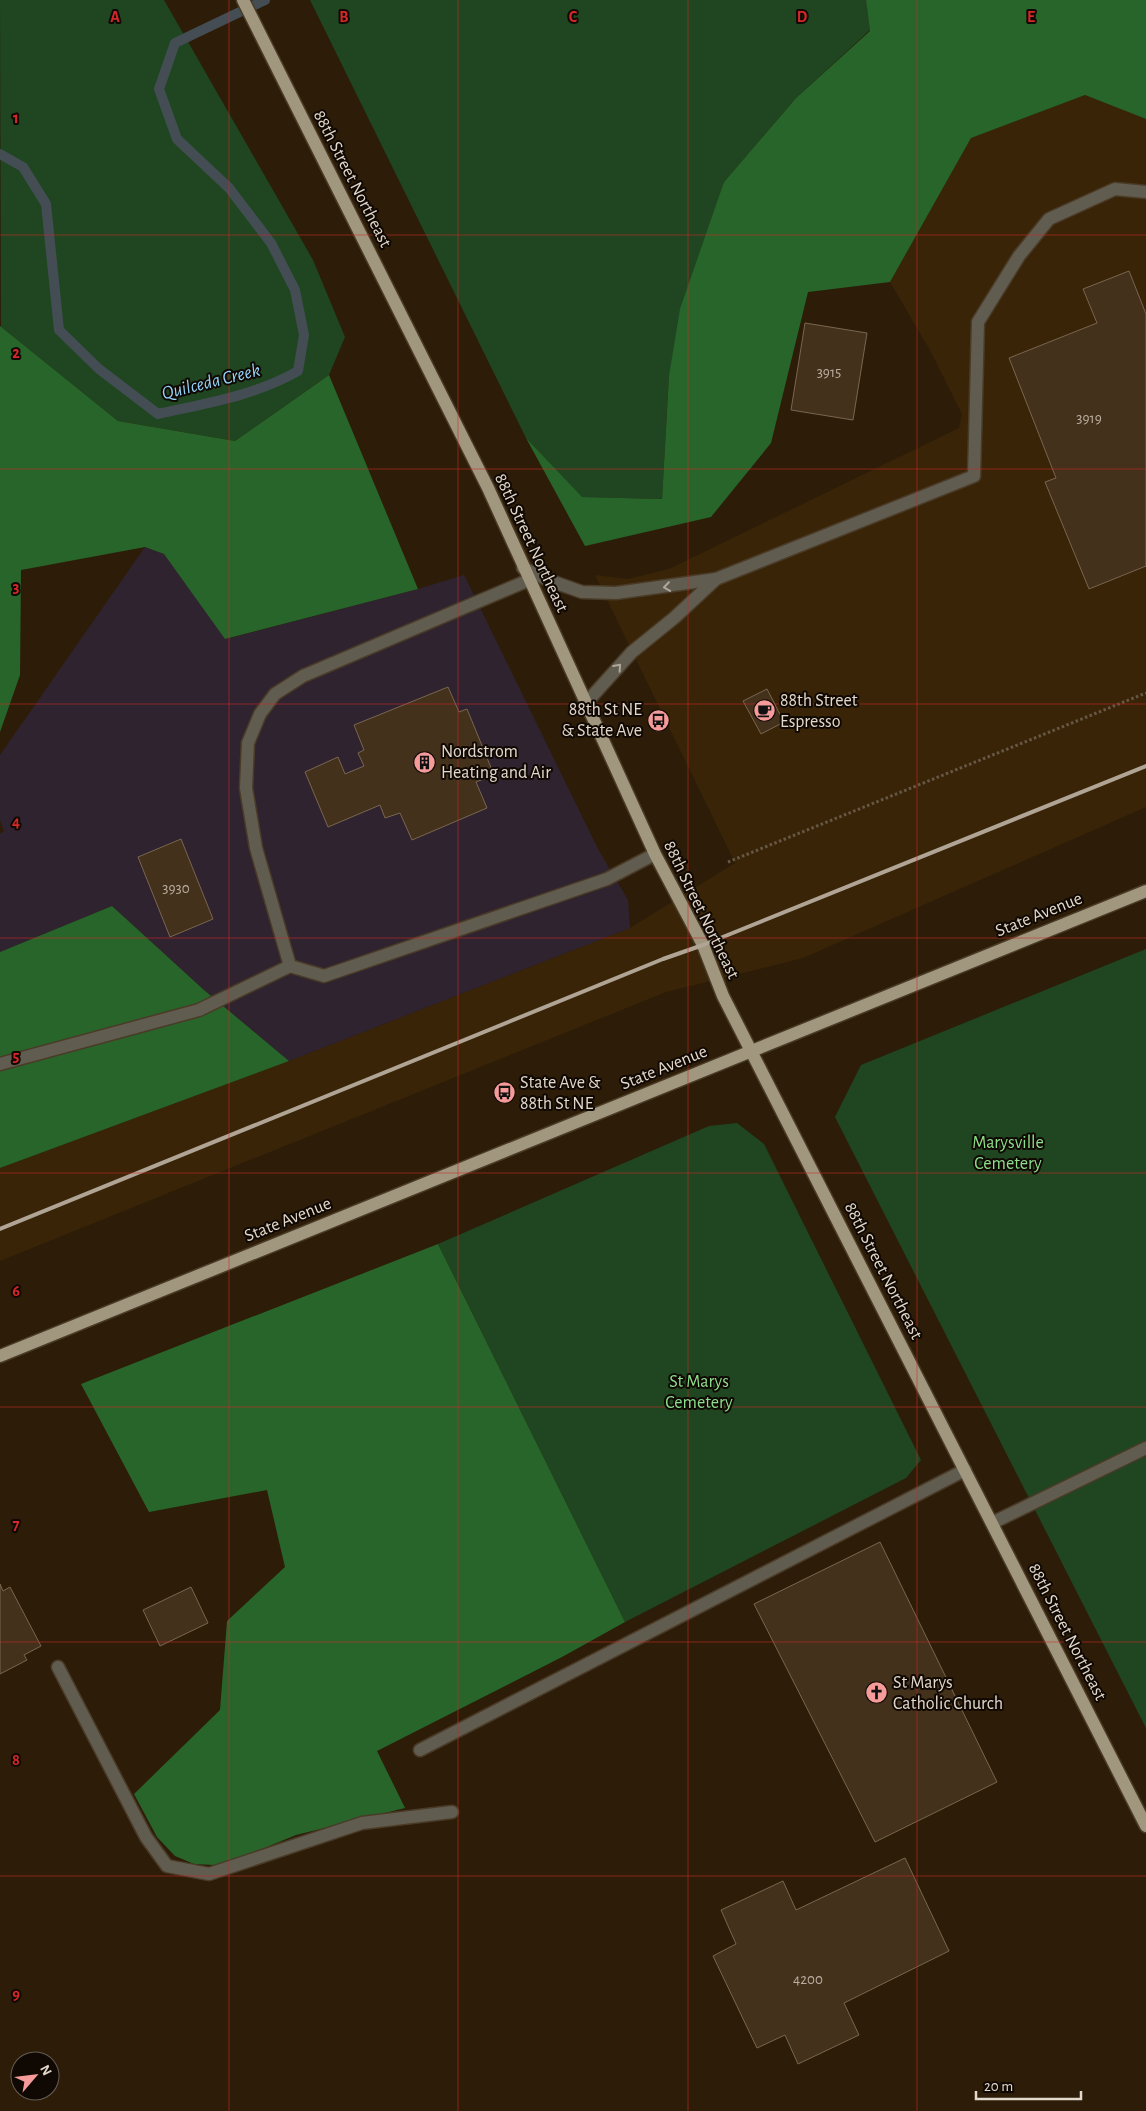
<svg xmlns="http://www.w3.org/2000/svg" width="1146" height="2111" font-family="'Alegreya Sans',sans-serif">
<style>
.built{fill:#392408}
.industrial{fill:#2f2330}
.green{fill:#1f4620}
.forest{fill:#28652a}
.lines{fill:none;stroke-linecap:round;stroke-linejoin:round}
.stream{stroke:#444d54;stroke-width:10}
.building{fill:#43311c;stroke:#7a6650}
.minor-casing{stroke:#4a3b27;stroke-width:15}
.major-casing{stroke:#4a3b27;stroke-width:15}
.path{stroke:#675846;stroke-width:3;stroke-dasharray:2.5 2.5;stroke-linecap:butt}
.minor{stroke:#615c50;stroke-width:12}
.major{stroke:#a1977f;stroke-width:12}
.rail{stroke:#b0a495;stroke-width:4}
.oneway{stroke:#afa69a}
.grid{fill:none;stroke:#d62828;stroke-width:1;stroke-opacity:0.55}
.labels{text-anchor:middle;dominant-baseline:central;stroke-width:4;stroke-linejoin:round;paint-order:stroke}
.number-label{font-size:15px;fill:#bbaea0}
.street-label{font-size:18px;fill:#e3d8cc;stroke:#100903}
.poi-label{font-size:18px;fill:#e3d8cc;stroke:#100903;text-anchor:start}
.park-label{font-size:18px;fill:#8cdf8b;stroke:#100903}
.water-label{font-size:19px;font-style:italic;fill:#94d3fa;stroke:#100903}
.grid-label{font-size:16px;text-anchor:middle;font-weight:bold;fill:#d62828;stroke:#100903;stroke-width:4;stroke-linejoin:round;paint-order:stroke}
</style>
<rect width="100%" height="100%" fill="#2d1d08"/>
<path class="built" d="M1085,95L1146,119V807L803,958L666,992L0,1261V1168L289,1061L630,928L735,863L595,575L628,579L669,569L959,428L962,414L930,350L890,282L971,138Z"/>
<path class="industrial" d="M145,547L164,554L226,639L418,589L464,575L598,849L628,900L630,928L289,1061L204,990L112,906L0,952V834L4,831L0,820V755Z"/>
<g class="green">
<path d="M0,0H164L313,260L345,337L329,375L235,441L118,421L1,327Z"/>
<path d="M310,0H866L870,30L796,98L724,182L669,376L662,499L581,497L526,438Z"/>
<path d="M1146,949V1728L835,1117L861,1065Z"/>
<path d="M737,1123L764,1144L921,1460L906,1478L625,1622L438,1244L709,1126Z"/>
</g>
<g class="forest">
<path d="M866,0H1146V119L1085,95L971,138L890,282L808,292L771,443L711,517L585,546L526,438L582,497L662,499L669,376L680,309L724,182L796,98L870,31Z"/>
<path d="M0,326L118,421L235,441L329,375L418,589L225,639L164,554L145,547L21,570L20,675L0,732Z"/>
<path d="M112,906L204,990L289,1061L0,1168V952Z"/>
<path d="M438,1244L625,1622L562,1657L377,1751L405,1808L296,1835L230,1862L214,1865L194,1864L175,1856L157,1837L134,1794L220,1710L227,1621L285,1567L267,1490L149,1512L81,1384Z"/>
</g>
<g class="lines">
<path class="stream" d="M0,154L23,167L46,204L59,330L99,369L158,414C207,403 254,396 298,371L304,335L295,290L271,243L229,188L177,139L159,89L175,43L265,0"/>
</g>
<g class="building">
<path d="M1129,271L1146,314V566L1089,589L1045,482L1056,478L1009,358L1097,323L1083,289Z"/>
<path d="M805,323L867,333L853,420L791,410Z"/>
<path d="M448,687L459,712L467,709L494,775L476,782L487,808L412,840L400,813L385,818L380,805L328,827L305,772L338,757L345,774L364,766L358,753L364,750L354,725Z"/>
<path d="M767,689L784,722L761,734L743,701Z"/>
<path d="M181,839L213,919L170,937L138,857Z"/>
<path d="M880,1542L997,1782L875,1842L754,1604Z"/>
<path d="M0,1584L3,1591L10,1587L41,1646L24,1655L27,1660L0,1674Z"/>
<path d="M191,1587L208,1623L160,1646L143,1610Z"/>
<path d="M905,1858L949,1951L844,2003L859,2035L798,2064L785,2035L757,2048L713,1956L736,1944L721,1910L783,1881L796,1910Z"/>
</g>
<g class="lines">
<defs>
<g id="minor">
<path d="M523,568L548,580L582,592L616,593L716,579L974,476L978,322L1019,256L1049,219L1115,189L1146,192"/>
<path d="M529,580L303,676L275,694L260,714L248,743L246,788L256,848L290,966L324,976L607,879L655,854"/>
<path d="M586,703L632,652L674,618L716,579"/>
<path d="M0,1064L199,1010L290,966"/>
<path d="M992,1523L1146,1448"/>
<path d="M58,1667L146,1837L167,1866L209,1874L362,1823L452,1812"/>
<path d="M420,1750L965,1470"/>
</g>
<g id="major">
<path d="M243,0L488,488L655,854L703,945L723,996L1146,1826"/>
<path d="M0,1356L1146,891"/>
</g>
</defs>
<use href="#minor" class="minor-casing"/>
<use href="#major" class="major-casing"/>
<path class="path" d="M728,862L1146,693"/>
<use href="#minor" class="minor"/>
<use href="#major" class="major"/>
<path class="rail" d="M0,1229L663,959L703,945L1146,766"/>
</g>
<defs><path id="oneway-chevron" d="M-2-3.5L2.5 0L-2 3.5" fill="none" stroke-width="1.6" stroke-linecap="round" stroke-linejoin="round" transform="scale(1.25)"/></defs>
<g class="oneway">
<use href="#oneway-chevron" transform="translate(667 587) rotate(172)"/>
<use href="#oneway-chevron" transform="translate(618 667) rotate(-48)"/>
</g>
<path class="grid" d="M229,0V2111M458,0V2111M688,0V2111M917,0V2111M0,235H1146M0,469H1146M0,704H1146M0,938H1146M0,1173H1146M0,1407H1146M0,1642H1146M0,1876H1146"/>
<defs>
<symbol id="cafe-disc" viewBox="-11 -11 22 22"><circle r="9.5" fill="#f59b9a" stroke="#100903"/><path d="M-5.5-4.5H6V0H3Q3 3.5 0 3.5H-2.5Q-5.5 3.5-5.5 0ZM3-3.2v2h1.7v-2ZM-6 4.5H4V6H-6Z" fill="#111"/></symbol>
<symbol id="bus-disc" viewBox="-11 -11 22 22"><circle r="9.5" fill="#f59b9a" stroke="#100903"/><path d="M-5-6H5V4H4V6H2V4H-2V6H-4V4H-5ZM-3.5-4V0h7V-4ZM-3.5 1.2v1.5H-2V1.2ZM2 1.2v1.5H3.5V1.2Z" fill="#111"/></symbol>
<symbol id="building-disc" viewBox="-11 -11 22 22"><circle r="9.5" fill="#f59b9a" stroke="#100903"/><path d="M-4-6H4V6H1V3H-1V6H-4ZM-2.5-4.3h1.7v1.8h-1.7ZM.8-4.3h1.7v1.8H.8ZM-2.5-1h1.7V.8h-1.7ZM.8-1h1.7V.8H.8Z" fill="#111"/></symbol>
<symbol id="church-disc" viewBox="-11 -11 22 22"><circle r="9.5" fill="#f59b9a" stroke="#100903"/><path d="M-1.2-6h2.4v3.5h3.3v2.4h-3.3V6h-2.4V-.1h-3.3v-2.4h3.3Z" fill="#111"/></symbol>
</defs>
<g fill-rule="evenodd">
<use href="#cafe-disc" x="752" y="698" width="25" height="25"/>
<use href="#bus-disc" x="646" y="708" width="25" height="25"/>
<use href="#building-disc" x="412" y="750" width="25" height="25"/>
<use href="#bus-disc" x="492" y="1080" width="25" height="25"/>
<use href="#church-disc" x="864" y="1680" width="25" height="25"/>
</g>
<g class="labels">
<g class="number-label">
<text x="829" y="372">3915</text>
<text x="1089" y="418">3919</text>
<text x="176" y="888">3930</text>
<text x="808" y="1979">4200</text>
</g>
<g class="street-label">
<text transform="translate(352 179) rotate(63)">88th Street Northeast</text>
<text transform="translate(531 543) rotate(65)">88th Street Northeast</text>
<text transform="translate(701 910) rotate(64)">88th Street Northeast</text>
<text transform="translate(1039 915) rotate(-22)">State Avenue</text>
<text transform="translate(664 1068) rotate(-22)">State Avenue</text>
<text transform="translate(288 1220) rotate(-22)">State Avenue</text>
<text transform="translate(883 1271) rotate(63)">88th Street Northeast</text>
<text transform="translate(1067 1632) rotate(63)">88th Street Northeast</text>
</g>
<g class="poi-label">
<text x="780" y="701">88th Street<tspan x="780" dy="21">Espresso</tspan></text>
<text x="642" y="710" text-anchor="end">88th St NE<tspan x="642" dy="21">&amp; State Ave</tspan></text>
<text x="441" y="752">Nordstrom<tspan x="441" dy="21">Heating and Air</tspan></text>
<text x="520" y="1083">State Ave &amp;<tspan x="520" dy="21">88th St NE</tspan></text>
<text x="893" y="1683">St Marys<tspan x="893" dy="21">Catholic Church</tspan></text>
</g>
<g class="park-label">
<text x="1008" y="1143">Marysville<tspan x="1008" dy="21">Cemetery</tspan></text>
<text x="699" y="1382">St Marys<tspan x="699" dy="21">Cemetery</tspan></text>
</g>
<g class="water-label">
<text transform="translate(211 382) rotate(-14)">Quilceda Creek</text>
</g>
</g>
<g class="grid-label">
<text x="115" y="22">A</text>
<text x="344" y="22">B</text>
<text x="573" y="22">C</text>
<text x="802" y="22">D</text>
<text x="1031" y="22">E</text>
<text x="16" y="123">1</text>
<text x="16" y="358">2</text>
<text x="16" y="592">3</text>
<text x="16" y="827">4</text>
<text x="16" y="1061">5</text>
<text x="16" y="1296">6</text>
<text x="16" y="1530">7</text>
<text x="16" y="1765">8</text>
<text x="16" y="1999">9</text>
</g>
<g transform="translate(35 2076) rotate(62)"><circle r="24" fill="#100903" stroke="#645c53"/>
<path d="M0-4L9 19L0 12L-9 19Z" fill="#f59b9a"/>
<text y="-8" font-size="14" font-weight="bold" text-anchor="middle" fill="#e3d8cc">N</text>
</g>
<path d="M976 2091v8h105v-8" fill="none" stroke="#e3d8cc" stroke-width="2.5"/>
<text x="984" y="2091" font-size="15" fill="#e3d8cc" stroke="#100903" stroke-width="4" paint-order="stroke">20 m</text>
</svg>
